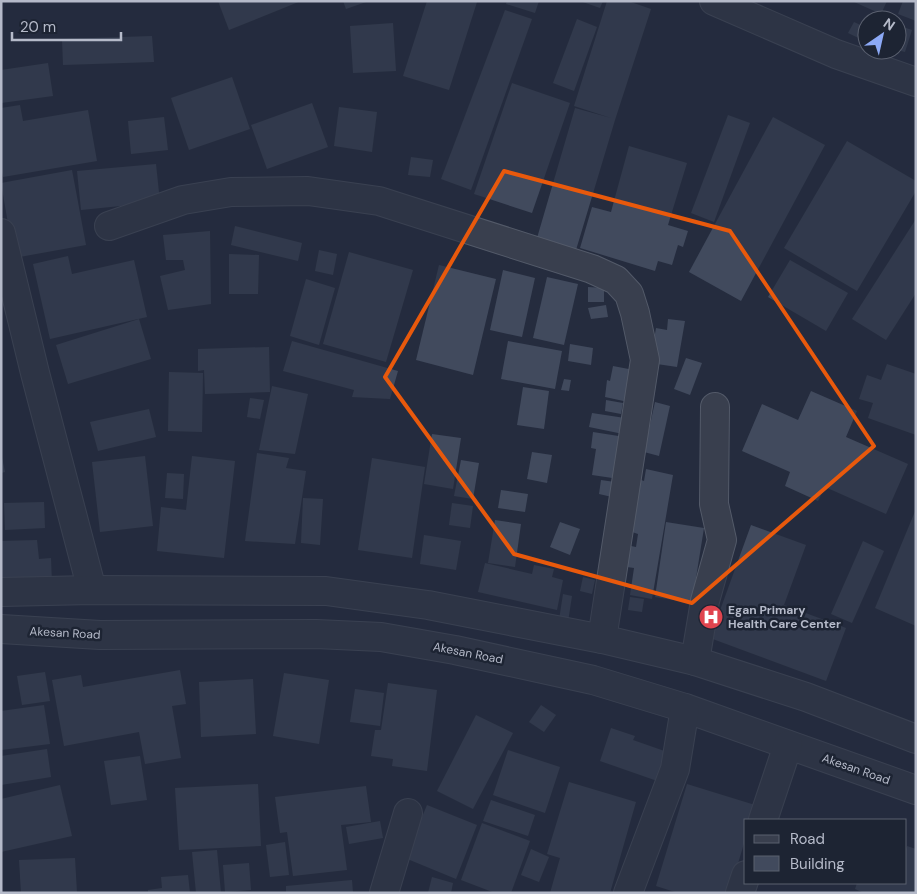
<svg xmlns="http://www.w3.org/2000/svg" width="917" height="894" font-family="'DM Sans',sans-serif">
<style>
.building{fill:#414a5d}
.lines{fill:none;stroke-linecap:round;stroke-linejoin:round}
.minor-casing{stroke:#535a69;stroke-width:30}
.minor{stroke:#393f4e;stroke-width:28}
.marked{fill:none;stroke:#e8590c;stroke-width:4;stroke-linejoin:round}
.labels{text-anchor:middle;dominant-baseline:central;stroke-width:5;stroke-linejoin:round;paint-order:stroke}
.poi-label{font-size:12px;font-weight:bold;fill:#b5bac9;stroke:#1d2433;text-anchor:start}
.street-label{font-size:12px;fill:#b5bac9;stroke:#1d2433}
</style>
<rect width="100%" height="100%" fill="#252c3e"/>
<g class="building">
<path d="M218,1H301L229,30Z"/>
<path d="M343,1H366V2L346,9Z"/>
<path d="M427,1L477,2L449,90L403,76Z"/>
<path d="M507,1H539L535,13L506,4Z"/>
<path d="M580,1H603L600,8Z"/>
<path d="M607,1H628L651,9L615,120L576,250L537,238L575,108L611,118L574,106Z"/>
<path d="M852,1H887L881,14Z"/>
<path d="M903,1H916V21L898,14Z"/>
<path d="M505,10L532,19L471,190L441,179Z"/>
<path d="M577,19L597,27L574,91L553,83Z"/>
<path d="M854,22L867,28V42L848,33Z"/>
<path d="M393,23L396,71L353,73L350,26Z"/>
<path d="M897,25L912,30L905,52L897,50Z"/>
<path d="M152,36L154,62L63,65L62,39Z"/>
<path d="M48,63L53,96L1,103V70Z"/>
<path d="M232,77L250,129L189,150L171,98Z"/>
<path d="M512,83L570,103L532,213L474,194Z"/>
<path d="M312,103L328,147L267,169L251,125Z"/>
<path d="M20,105L23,121L88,110L97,161L3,177L1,168V108Z"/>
<path d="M339,107L377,112L372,152L334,146Z"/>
<path d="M728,115L750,123L714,222L691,213Z"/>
<path d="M164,117L168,150L131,154L128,121Z"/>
<path d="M773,117L825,145L741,301L689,272Z"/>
<path d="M847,141L916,181V191L857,291L784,248Z"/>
<path d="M629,146L687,163L668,225L688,231L683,247L678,245L672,265L658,261L655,271L580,248L592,207L611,212Z"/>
<path d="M411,157L433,160L430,177L408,175Z"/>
<path d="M156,164L160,202L81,210L77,171Z"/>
<path d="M72,170L86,245L14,258L1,183Z"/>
<path d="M916,219V293L886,340L852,319Z"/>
<path d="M235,226L302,243L298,261L231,245Z"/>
<path d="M210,231L211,304L168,310L160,276L185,270L183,260H166L163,235Z"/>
<path d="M319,250L337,254L333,275L315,271Z"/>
<path d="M349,252L413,270L386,362L323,344Z"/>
<path d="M229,254L259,255L258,294H229Z"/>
<path d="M68,256L72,274L134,260L147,317L50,339L33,264Z"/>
<path d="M790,260L848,293L826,331L768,297Z"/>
<path d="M439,265L496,279L473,375L416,360Z"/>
<path d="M503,270L535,278L522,337L490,330Z"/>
<path d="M547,277L578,284L564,345L533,338Z"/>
<path d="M306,279L335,288L319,345L290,336Z"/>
<path d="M588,287L604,288V302H588Z"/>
<path d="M606,305L608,317L591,319L588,308Z"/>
<path d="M139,319L151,359L68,384L56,345Z"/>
<path d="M668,319L685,321L677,367L650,363L656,328L667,330Z"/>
<path d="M292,341L398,371L390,399L352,397L354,390L283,371Z"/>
<path d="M508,341L562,351L555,389L501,379Z"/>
<path d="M570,344L593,348L591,365L568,361Z"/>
<path d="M269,347L270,392L205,394L204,370L198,371V349Z"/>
<path d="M686,358L702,363L690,395L674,389Z"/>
<path d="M887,364L916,374V435L868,418L873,403L859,399L867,375L881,380Z"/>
<path d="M613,366L634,370L628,402L605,397L607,380L610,381Z"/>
<path d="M169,372L203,373L202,432L168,431Z"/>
<path d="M564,379L571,380L569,391L561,390Z"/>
<path d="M272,386L308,394L295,454L259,450Z"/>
<path d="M523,387L549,391L544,429L517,425Z"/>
<path d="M811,391L857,411L846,437L908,464L886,514L825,487L818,501L785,486L790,472L742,451L762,404L798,420Z"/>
<path d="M250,398L264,400L260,419L247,417Z"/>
<path d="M606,400L623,403L621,414L605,411Z"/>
<path d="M655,402L670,406L659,456L644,452Z"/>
<path d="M149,409L156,437L98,451L90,422Z"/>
<path d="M592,413L625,418L623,434L589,427Z"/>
<path d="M593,432L625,437L619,479L592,475L596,449L591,448Z"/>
<path d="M432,434L461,438L453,489L424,484Z"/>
<path d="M1,452L5,472L1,473Z"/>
<path d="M532,452L552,455L547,483L527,479Z"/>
<path d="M257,453L289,458L286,468L306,471L295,544L245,541Z"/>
<path d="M145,456L153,526L100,532L92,462Z"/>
<path d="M192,456L235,461L224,558L157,551L161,507L186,510Z"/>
<path d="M372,458L425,467L412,558L358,550Z"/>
<path d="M461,460L479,463L473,499L454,496Z"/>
<path d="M646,469L673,475L652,599L630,595L634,568L627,567L631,546L636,547L638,534L632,532L641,480L644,481Z"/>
<path d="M167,473L184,474L183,499L165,498Z"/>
<path d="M601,480L615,482L612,497L599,494Z"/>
<path d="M501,490L528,494L525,512L498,508Z"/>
<path d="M303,498L323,499L320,545L301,543Z"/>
<path d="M44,502L45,528L5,530L4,503Z"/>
<path d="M452,503L473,506L470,528L449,525Z"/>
<path d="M916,509V626L875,608Z"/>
<path d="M495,520L521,524L515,567L488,563Z"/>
<path d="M560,522L580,529L570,555L550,547Z"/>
<path d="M666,522L704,528L692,603L655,597Z"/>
<path d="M751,525L806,545L784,605L846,628L826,681L710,638Z"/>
<path d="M424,535L461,541L456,570L420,564Z"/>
<path d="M37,540L39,559L51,558L52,584L1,586V541Z"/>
<path d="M863,541L884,551L852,623L831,614Z"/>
<path d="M485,563L532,574L534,565L554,569L552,577L563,580L557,610L478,592Z"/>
<path d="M583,577L595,580L592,594L580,591Z"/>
<path d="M563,594L572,596L568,622L559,620Z"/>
<path d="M630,597L644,599L642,612L628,610Z"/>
<path d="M180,670L186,704L172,706L181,758L145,764L139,732L64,746L52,680L81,675L83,687Z"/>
<path d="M45,672L50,701L22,705L17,676Z"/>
<path d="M284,673L329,680L319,744L273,736Z"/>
<path d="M253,679L256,734L201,737L199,682Z"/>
<path d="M388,683L437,690L427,771L392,766L393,759L371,756L375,730H381Z"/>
<path d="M355,689L384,693L380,726L350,722Z"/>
<path d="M44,705L50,744L1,750V711Z"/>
<path d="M541,705L556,715L544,732L529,722Z"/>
<path d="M476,715L513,733L473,809L437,791Z"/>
<path d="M611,728L635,736L633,740L673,754L663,783L600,761Z"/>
<path d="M47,749L51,777L1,785V756Z"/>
<path d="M508,750L560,767L545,813L493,795Z"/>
<path d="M140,756L147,800L111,805L104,761Z"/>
<path d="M569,782L636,802L610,893H550L560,858L547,854Z"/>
<path d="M258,784L261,846L179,850L175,788Z"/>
<path d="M687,784L755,805L751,820H746V837L729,893H678L656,886Z"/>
<path d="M60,785L72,836L1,852V799Z"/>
<path d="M366,786L371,822L341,825L347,870L293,876L287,832L280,833L275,797Z"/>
<path d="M491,800L535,815L528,836L483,821Z"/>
<path d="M427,805L477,825L456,879L405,858Z"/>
<path d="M380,821L383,838L349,844L346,827Z"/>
<path d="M482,823L530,841L511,893H495L461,880Z"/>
<path d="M285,842L289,875L270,877L266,845Z"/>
<path d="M907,846L916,849V893H864L855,889L857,883H906V849Z"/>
<path d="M531,849L549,857L539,882L521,875Z"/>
<path d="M217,850L221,893H196L192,852Z"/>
<path d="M75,858L77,893H21L19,860Z"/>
<path d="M249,863L251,890L225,892L223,865Z"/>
<path d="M188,875L190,893H148V890L162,888L161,877Z"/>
<path d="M432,877L453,883L451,893H428Z"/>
<path d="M352,880L353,893H286V886Z"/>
</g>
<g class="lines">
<defs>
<g id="minor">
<path d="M714,1L836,54L916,82"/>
<path d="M109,226L183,200L231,192L308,191L379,201L592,269L616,280L629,294L635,313L645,360L602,639"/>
<path d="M1,233L35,373L92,590"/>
<path d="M1,592L92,590L326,591L428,605L602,639L695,661L806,697L916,739"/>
<path d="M1,629L100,635L316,634L381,637L455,650L593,680L685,708L916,790"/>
<path d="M695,661L705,601L722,540L714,504L715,407"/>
<path d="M763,820L788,745"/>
<path d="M384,893L408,813"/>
<path d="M628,893L675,769L685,708"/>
<path d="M740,893L746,875"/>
</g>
</defs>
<use href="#minor" class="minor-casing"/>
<use href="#minor" class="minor"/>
</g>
<path d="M0 0H917V894H0ZM504,171L730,231L874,446L692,603L514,554L385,377Z" fill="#252c3e" fill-opacity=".55" fill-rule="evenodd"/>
<path class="marked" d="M504,171L730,231L874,446L692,603L514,554L385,377Z"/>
<defs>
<symbol id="hospital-disc" viewBox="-11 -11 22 22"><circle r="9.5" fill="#e0444e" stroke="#1d2433"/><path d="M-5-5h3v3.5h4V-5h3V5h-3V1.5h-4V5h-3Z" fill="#fff"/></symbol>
</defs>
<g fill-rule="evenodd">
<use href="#hospital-disc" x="697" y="603" width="28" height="28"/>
</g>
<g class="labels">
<g class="poi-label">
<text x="728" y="610">Egan Primary<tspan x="728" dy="14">Health Care Center</tspan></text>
</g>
<g class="street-label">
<text transform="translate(65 633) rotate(3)">Akesan Road</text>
<text transform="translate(468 653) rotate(11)">Akesan Road</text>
<text transform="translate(856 769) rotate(19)">Akesan Road</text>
</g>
</g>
<rect width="917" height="894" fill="none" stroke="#b5bac9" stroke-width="5"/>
<rect x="744" y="819" width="162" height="65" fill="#1d2433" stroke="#5a606f"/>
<rect x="754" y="835" width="25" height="8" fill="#393f4e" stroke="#5a606f"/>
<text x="790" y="844" font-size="15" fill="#b5bac9">Road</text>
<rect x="754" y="856" width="25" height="15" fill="#414a5d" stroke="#5a606f"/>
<text x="790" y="869" font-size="15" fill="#b5bac9">Building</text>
<g transform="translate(882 35) rotate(34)"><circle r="24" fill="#1d2433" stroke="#5a606f"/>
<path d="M0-4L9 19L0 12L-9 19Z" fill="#8ca9f6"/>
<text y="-8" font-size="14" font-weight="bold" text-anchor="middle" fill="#b5bac9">N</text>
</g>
<path d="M12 32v8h109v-8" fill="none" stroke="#b5bac9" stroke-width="2.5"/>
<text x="20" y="32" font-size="15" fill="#b5bac9" stroke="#1d2433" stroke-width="4" paint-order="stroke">20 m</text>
</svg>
